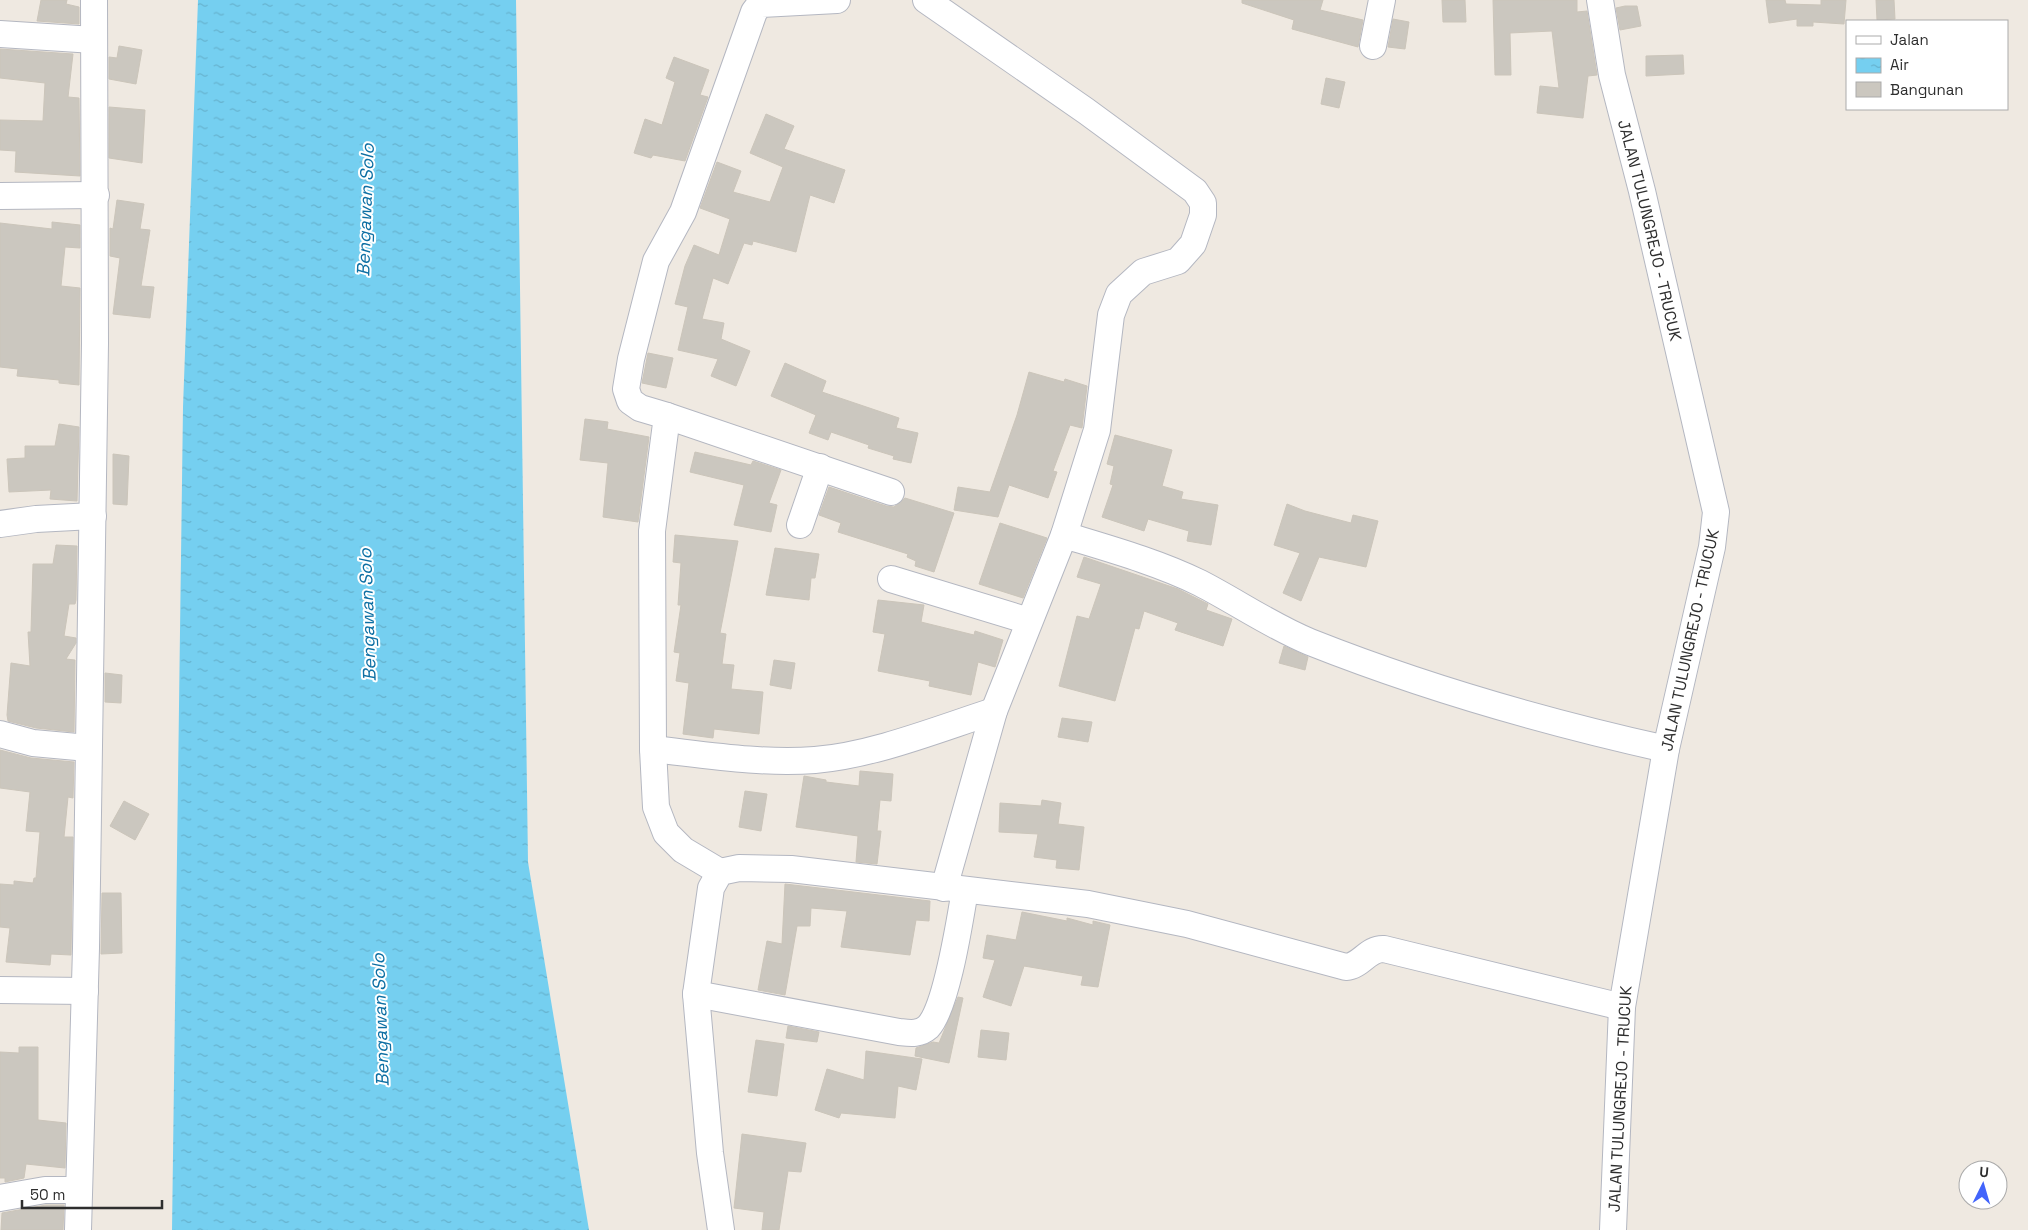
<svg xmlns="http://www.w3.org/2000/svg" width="2028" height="1230" font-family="'Space Grotesk',sans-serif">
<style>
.water{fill:url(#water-ripples)}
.building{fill:#cbc7bf;stroke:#cbc5ba}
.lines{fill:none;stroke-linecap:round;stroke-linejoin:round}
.minor-casing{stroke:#b4b7c1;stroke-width:28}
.minor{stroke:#fff;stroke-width:26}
.labels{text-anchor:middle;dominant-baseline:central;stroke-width:4;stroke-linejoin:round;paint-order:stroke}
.street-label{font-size:16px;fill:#2e2e2e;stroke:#fff}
.water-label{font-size:18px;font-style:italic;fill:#0d6fa3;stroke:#fff}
</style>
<defs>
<pattern id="water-ripples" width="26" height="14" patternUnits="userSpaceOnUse" patternTransform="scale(1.25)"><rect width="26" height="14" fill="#75cff0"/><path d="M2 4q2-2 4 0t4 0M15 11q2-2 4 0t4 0" fill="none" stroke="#66b2ce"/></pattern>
</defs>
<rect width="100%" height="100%" fill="#efe9e1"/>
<path class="water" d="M198,0H516L528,862L589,1230H172L183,407Z"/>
<g class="building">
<path d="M41,0H67L66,4L79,7V24L37,21Z"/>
<path d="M1242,0H1323L1320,10L1363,20L1358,47L1292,29L1294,20L1242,3Z"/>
<path d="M1442,0H1465L1466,22H1443Z"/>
<path d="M1493,0H1577V12L1587,11L1597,75L1588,76L1583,118L1537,113L1540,86L1559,88L1552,31L1510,33L1511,75H1495Z"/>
<path d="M1766,0H1785L1786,4L1821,5V0H1846L1844,24L1813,22V26H1797V19L1769,23Z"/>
<path d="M1876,0H1894L1895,19L1877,20Z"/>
<path d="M1625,6H1637L1641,26L1620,30L1616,8Z"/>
<path d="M1393,19L1409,22L1405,49L1388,47Z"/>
<path d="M119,46L142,50L136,84L109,79V57L117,58Z"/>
<path d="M0,49L73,54L68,97L79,98L80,176L15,172L16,151L0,150V120L43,121L45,83L0,78Z"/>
<path d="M1683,55L1684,74L1646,76V56Z"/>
<path d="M674,57L709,70L700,95L708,97L685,161L653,155L651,158L634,153L645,119L662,125L675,82L666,78Z"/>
<path d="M1326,78L1345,82L1339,108L1321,104Z"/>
<path d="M109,107L145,110L142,163L109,158Z"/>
<path d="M766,114L794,126L784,149L845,170L834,203L810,195L796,252L753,241L752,245L744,243L728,284L713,278L702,319L724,323L721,339L750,351L736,386L711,376L718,359L678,350L688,307L675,304L685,266L694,245L719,255L730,219L700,208L717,162L741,171L733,192L770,202L783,167L750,153Z"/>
<path d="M117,200L144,204L140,229L150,230L141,286L154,287L150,318L113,314L120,258L110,256V228L113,229Z"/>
<path d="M52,222L80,225V248L65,247L61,286L80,288L79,385L59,383V380L17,376L18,369L0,367V223L52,229Z"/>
<path d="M648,353L673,358L666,388L642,383Z"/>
<path d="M785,363L826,381L822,392L899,418L896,428L918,433L911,463L893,459L894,456L868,448L869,445L831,432L828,440L809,433L816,415L771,396Z"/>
<path d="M1029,372L1064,382L1065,379L1087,386L1082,428L1070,425L1053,471L1057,472L1048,498L1009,485L998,517L954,510L958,487L990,492L1017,415Z"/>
<path d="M585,419L608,422L607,429L649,437L638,522L603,517L608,463L580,460Z"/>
<path d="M59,424L79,427L77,501L50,499L51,490L9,492L7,459L25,458V446H55Z"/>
<path d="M1115,435L1172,450L1162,486L1183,492L1181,499L1218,505L1211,545L1187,541L1189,531L1148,519L1144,531L1102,517L1113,485L1110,484L1114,466L1107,464Z"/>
<path d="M695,452L751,465L753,461L781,470L769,503L777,505L771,532L734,525L744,485L690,472Z"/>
<path d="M113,454L129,456L127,505L113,504Z"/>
<path d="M829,487L886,506L894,507L905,498L954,513L934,572L915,566L916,561L907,557L908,554L838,532L841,523L819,515Z"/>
<path d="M1287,504L1305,511L1351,523L1353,515L1378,521L1366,567L1319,557L1301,601L1283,593L1300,553L1274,545Z"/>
<path d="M1000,523L1047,538L1023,598L979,584Z"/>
<path d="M675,535L738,541L720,633L726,634L722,664L734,665L731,689L763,692L759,734L714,729L713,738L683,734L689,683L676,681L680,653L674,652L681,605H678L681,563L673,562Z"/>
<path d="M56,545L77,546L76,600L75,604H69L64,636L76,638V643L66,659L75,660L74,732L36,728L8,721L7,715L11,663L30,666L28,632H31L33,564H53Z"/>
<path d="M775,548L819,554L815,578H811L809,600L766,595Z"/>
<path d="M1084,557L1178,589L1208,604L1206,610L1232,619L1223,646L1175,630L1178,623L1144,611L1139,629L1135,628L1115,701L1059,686L1077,616L1089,619L1101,584L1077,577Z"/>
<path d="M878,600L924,605L921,622L974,635L975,631L1003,640L995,667L978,662L971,695L929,686L930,681L878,671L885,634L873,632Z"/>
<path d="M1284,646L1308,657L1305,670L1279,663Z"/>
<path d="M774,660L795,663L791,689L770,685Z"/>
<path d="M105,673L122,675L121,703L105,702Z"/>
<path d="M1062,718L1092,722L1088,742L1058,737Z"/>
<path d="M0,750L31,758L74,762L73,798L68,797L64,837H73L71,955L51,954L50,965L6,962L10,928L0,927V884L14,885V881L33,883L34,878H36L40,832L26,831L30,792L0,788Z"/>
<path d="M860,771L893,774L891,801L880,800L877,831H881L877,864L856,862L858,836L796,827L804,776L826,780V782L859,786Z"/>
<path d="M745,791L767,794L761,831L739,827Z"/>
<path d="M1042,800L1061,803L1058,824L1084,827L1079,870L1056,868L1057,860L1034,857L1038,834L999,832L1000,803L1041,806Z"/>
<path d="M124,801L149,814L135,840L110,826Z"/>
<path d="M785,884L930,901L929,921L916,920L910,955L841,947L847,911L811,908L810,926H797L785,995L758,990L767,941L782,944Z"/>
<path d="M102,893H121L122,953L101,954Z"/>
<path d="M1022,912L1067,921V918L1093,925V921L1110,925L1098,987L1081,985L1083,976L1024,966L1011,1006L983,997L995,960L983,958L987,935L1016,940Z"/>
<path d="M958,997L963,998L949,1063L915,1056L916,1048L933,1042L939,1043Z"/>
<path d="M788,1026L819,1032L817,1042L786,1038Z"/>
<path d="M981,1030L1009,1033L1006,1060L978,1057Z"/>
<path d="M756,1040L784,1044L777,1096L748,1092Z"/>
<path d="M19,1047H38V1120L66,1123L65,1168L26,1164L24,1178L5,1182V1178H0V1052L19,1053Z"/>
<path d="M866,1051L922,1059L916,1090L898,1086L895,1118L841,1113L839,1118L815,1110L827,1069L864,1080Z"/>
<path d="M742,1134L806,1143L801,1172L788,1171L779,1230H762L764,1212L734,1208Z"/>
<path d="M46,1205H64L63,1230H1L2,1213Z"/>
</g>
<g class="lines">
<defs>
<g id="minor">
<path d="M926,0L1086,111L1195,191L1203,203V215L1193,244L1178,261L1143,272L1119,294L1111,315L1097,430L1064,535L994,711L944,888"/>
<path id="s1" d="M1600,0L1612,75L1642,191L1716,512L1712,547L1666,749L1622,1007L1613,1230"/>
<path d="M0,34L94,40"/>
<path d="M1373,46L1382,0"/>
<path d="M0,196L96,195"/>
<path d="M667,416L891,492"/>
<path d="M0,524L36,519L93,516"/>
<path d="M800,525L820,467"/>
<path d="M1064,535C1110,549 1157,562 1200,583C1237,602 1271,626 1310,642C1426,688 1545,722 1666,749"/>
<path d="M891,579L1029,621"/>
<path d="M0,734L33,743L88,748"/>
<path d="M653,749C707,755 761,764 815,760C874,755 938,729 994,711"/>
<path d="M720,872L683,850L666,833L656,807L653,749L652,531L667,416L640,408L630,401L626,389L631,359L656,261L683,212L754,12L760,4L837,0"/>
<path d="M0,990L85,991"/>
<path d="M696,994L899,1032C909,1033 919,1035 928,1027C947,1007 960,919 965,890"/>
<path d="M0,1198L45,1190H79"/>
<path d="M78,1230L86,948L95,343L94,0"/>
<path d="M721,1230L710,1153L696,994L711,888L720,872L739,868L791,869L1088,904L1187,924L1346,967C1361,966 1368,948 1384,949L1622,1007"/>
</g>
</defs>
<use href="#minor" class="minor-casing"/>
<use href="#minor" class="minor"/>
</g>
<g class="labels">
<g class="street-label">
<text stroke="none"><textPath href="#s1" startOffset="236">JALAN TULUNGREJO - TRUCUK</textPath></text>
<text transform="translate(1690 640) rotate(-78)">JALAN TULUNGREJO - TRUCUK</text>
<text transform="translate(1620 1099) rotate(-87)">JALAN TULUNGREJO - TRUCUK</text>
</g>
<g class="water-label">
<text transform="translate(365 210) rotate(-88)">Bengawan Solo</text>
<text transform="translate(367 615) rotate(-92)">Bengawan Solo</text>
<text transform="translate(380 1020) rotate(-92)">Bengawan Solo</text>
</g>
</g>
<rect x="1846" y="20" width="162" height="90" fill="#ffffff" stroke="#ababab"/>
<rect x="1856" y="36" width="25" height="8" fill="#ffffff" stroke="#ababab"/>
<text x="1890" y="45" font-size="15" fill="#2e2e2e">Jalan</text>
<rect x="1856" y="58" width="25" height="15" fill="url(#water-ripples)" stroke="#ababab"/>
<text x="1890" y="70" font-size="15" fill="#2e2e2e">Air</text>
<rect x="1856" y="82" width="25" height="15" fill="#cbc7bf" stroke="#ababab"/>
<text x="1890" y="95" font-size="15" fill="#2e2e2e">Bangunan</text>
<g transform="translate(1983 1185) rotate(5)"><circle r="24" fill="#ffffff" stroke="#ababab"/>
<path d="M0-4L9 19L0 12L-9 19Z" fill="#4264fb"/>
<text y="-8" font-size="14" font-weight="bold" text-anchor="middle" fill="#2e2e2e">U</text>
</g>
<path d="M22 1200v8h140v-8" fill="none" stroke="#2e2e2e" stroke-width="2.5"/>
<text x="30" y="1200" font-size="15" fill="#2e2e2e" stroke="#ffffff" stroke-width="4" paint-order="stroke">50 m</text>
</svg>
